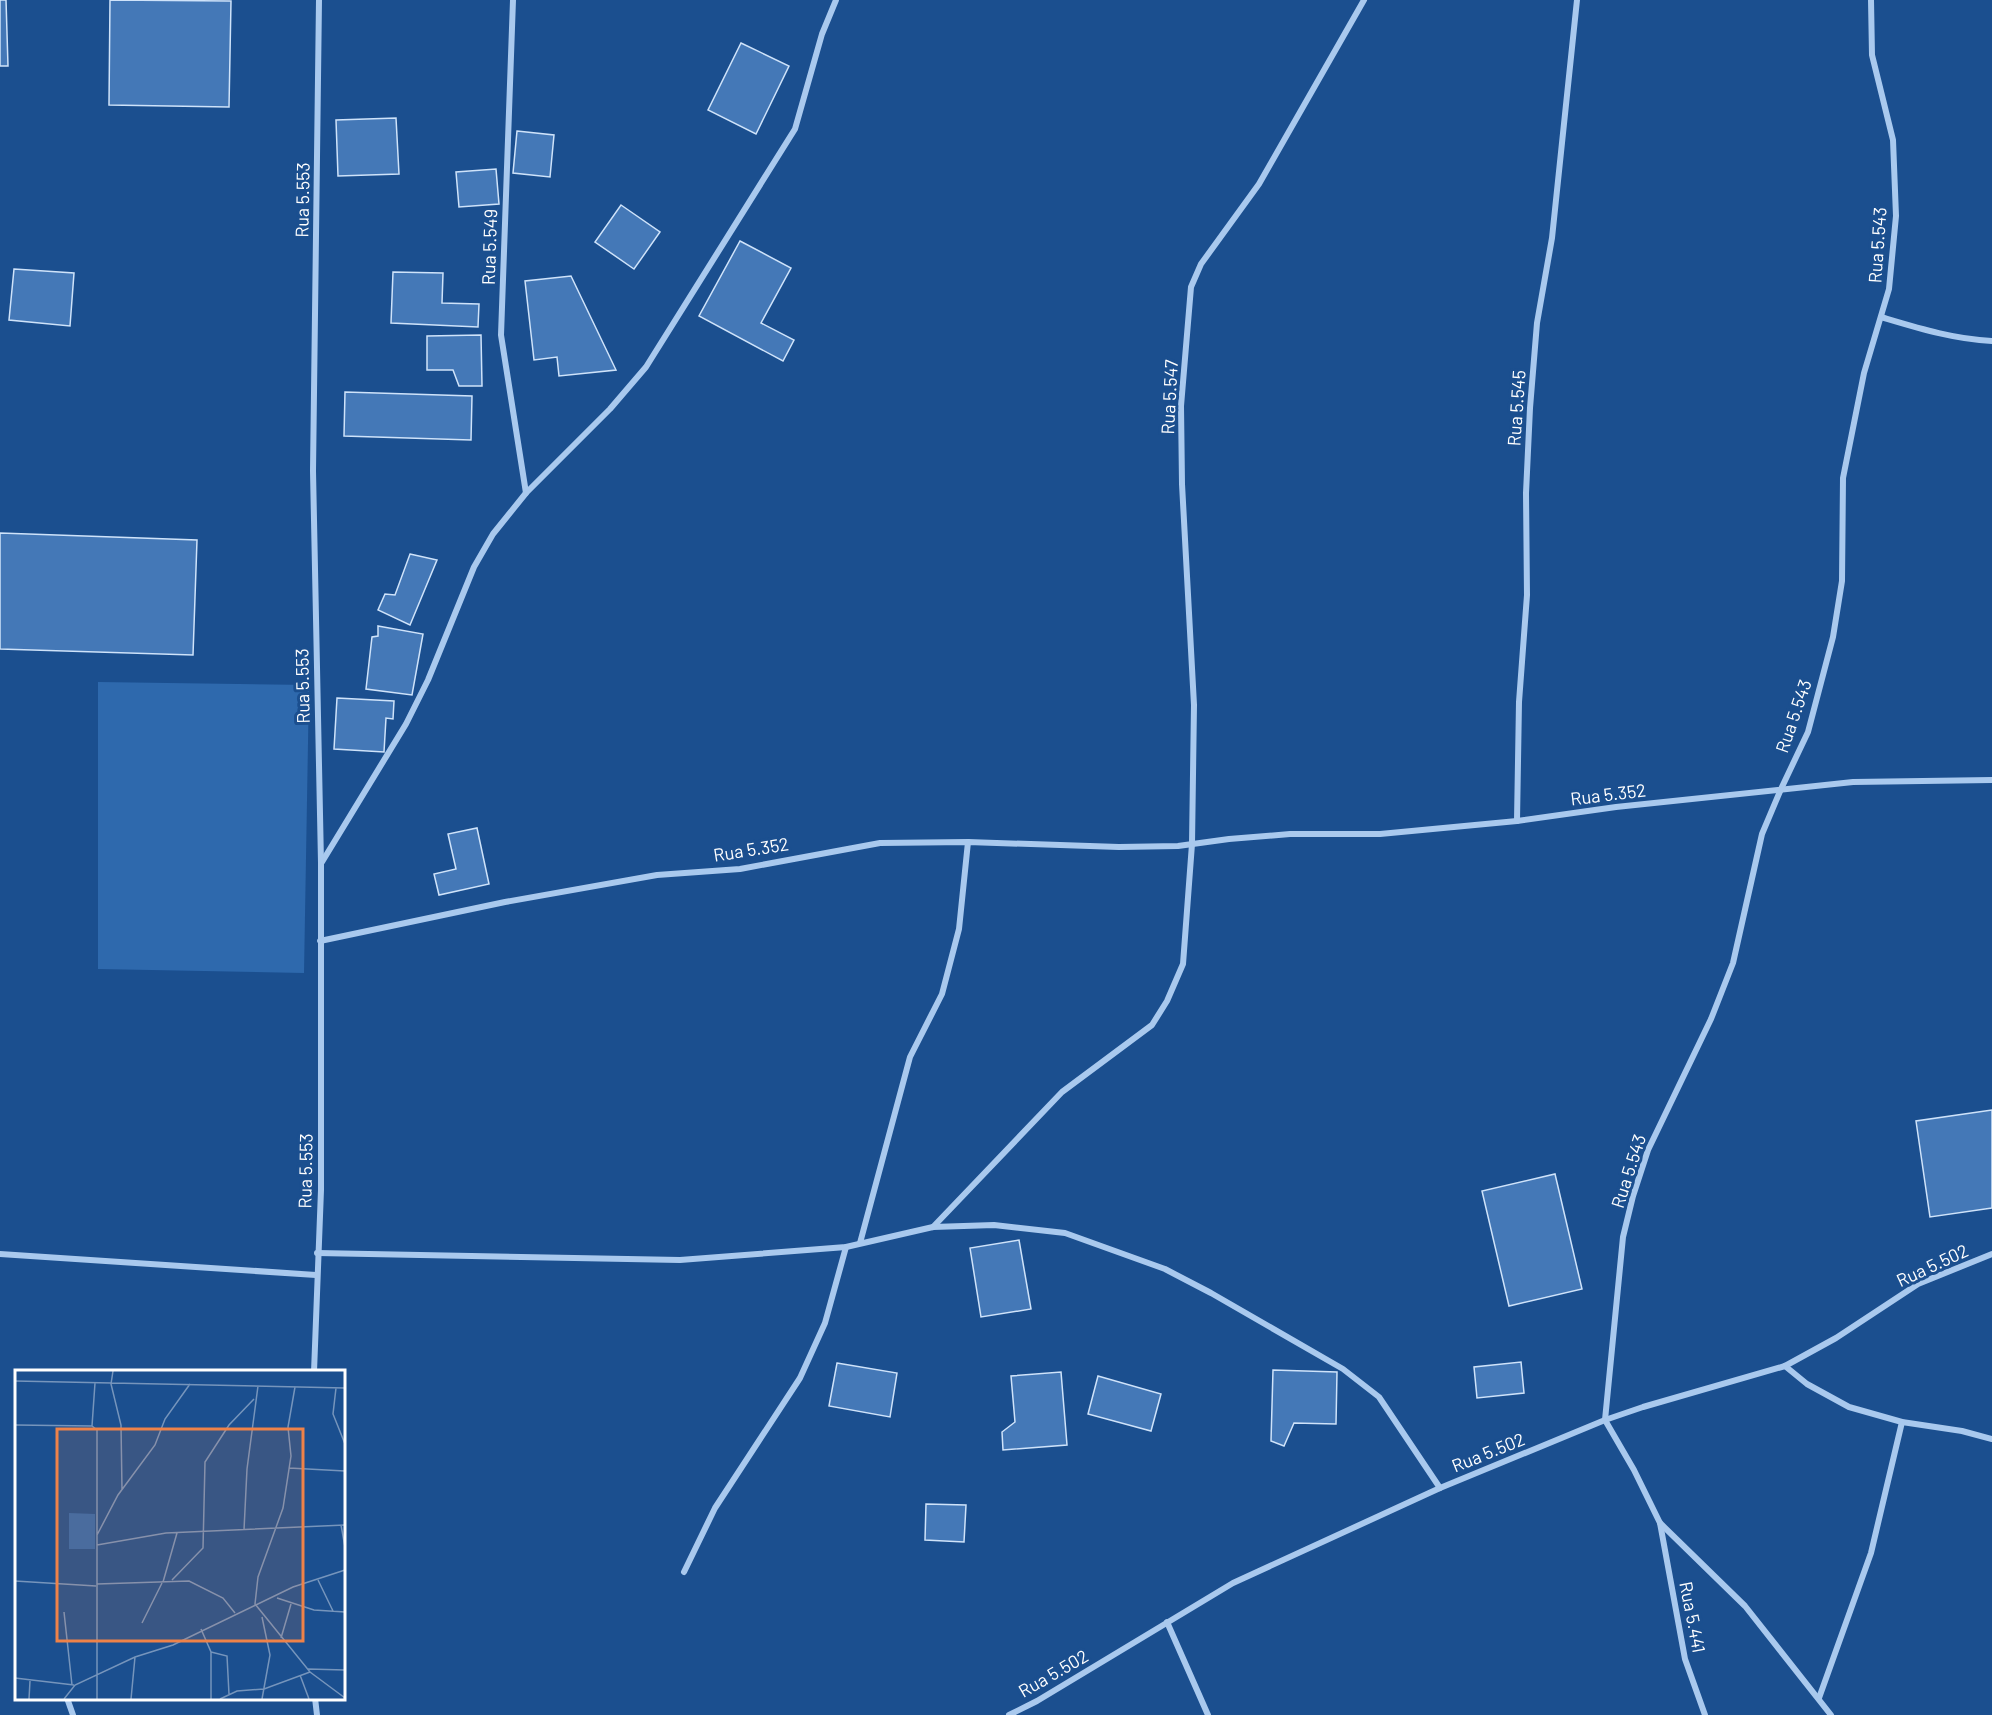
<svg xmlns="http://www.w3.org/2000/svg" width="1992" height="1715" font-family="Barlow,sans-serif">
<style>
.green{fill:#2e69ad}
.building{fill:#4478b7;stroke:#cfe3fa;stroke-width:1.5}
.lines{fill:none;stroke-linecap:round;stroke-linejoin:round}
.minor{stroke:#a9c9ee;stroke-width:6}
.labels{text-anchor:middle;dominant-baseline:central;stroke-width:6;stroke-linejoin:round;paint-order:stroke}
.street-label{font-size:18px;fill:#fff;stroke:#1b4f8f}
.inset-road{fill:none;stroke:#7695bc;stroke-width:1.5}
.view{fill:#ee8249;fill-opacity:0.15;stroke:#ee8249;stroke-width:3}
.inset-edge{fill:none;stroke:#fff;stroke-width:3}
</style>
<rect width="100%" height="100%" fill="#1b4f8f"/>
<path class="green" d="M98,682L309,685L304,973L98,969Z"/>
<g class="building">
<path d="M0,0H6L8,66H0Z"/>
<path d="M110,0L231,1L229,107L109,105Z"/>
<path d="M741,43L789,66L756,134L708,110Z"/>
<path d="M396,118L399,174L338,176L336,120Z"/>
<path d="M517,131L554,135L550,177L513,173Z"/>
<path d="M496,169L499,204L459,207L456,172Z"/>
<path d="M621,205L660,232L634,269L595,242Z"/>
<path d="M740,241L791,268L761,323L794,340L783,361L699,316Z"/>
<path d="M14,269L74,273L70,326L9,320Z"/>
<path d="M393,272L443,273L442,303L479,304L478,327L391,323Z"/>
<path d="M571,276L616,370L559,376L557,357L534,360L525,281Z"/>
<path d="M481,335L482,386H459L453,370H427V336Z"/>
<path d="M345,392L472,396L471,440L344,436Z"/>
<path d="M0,533L197,540L193,655L0,649Z"/>
<path d="M410,554L437,560L410,625L378,610L385,594L395,595Z"/>
<path d="M378,626L423,634L412,695L366,689L372,637L378,636Z"/>
<path d="M337,698L394,701L393,719L386,718L384,752L334,749Z"/>
<path d="M477,828L489,884L439,895L434,874L456,869L448,834Z"/>
<path d="M1992,1110V1208L1930,1217L1916,1121Z"/>
<path d="M1555,1174L1582,1289L1509,1306L1482,1191Z"/>
<path d="M1019,1240L1031,1309L981,1317L970,1248Z"/>
<path d="M1521,1362L1524,1393L1477,1398L1474,1367Z"/>
<path d="M837,1363L897,1373L890,1417L829,1406Z"/>
<path d="M1273,1370L1337,1372L1336,1424L1294,1423L1284,1446L1271,1441Z"/>
<path d="M1061,1372L1067,1445L1003,1450L1002,1432L1015,1422L1011,1376Z"/>
<path d="M1098,1376L1161,1394L1151,1431L1088,1414Z"/>
<path d="M926,1504L966,1505L964,1542L925,1540Z"/>
</g>
<g class="lines">
<g class="minor">
<path d="M513,0L501,335L526,493"/>
<path d="M1881,317C1918,328 1953,339 1992,341"/>
<path d="M1517,821L1519,702L1527,595L1526,493L1530,408L1537,323L1552,238L1577,0"/>
<path d="M322,862L406,724L428,680L474,567L493,534L526,493L610,409L646,367L795,129L822,34L836,0"/>
<path d="M320,941L505,902L657,875L740,869L880,843L968,842L1119,847L1178,846L1229,839L1290,834H1380L1517,821L1616,807L1853,782L1992,780"/>
<path d="M933,1227L1062,1092L1152,1025L1167,1001L1183,964L1192,844L1194,705L1182,484L1181,406L1191,287L1201,264L1259,184L1364,0"/>
<path d="M860,1243L910,1057L942,994L959,929L968,842"/>
<path d="M317,1253L680,1260L846,1247L933,1227L994,1225L1065,1233L1165,1269L1211,1293L1343,1369L1379,1397L1440,1488"/>
<path d="M0,1254L316,1275"/>
<path d="M1785,1366L1807,1384L1849,1407L1902,1422L1962,1431L1992,1439"/>
<path d="M314,1372L321,1190V863L313,471L319,0"/>
<path d="M1660,1523L1685,1659L1705,1715"/>
<path d="M684,1572L715,1508L800,1378L825,1323L846,1247"/>
<path d="M1167,1622L1208,1715"/>
<path d="M67,1698L73,1715"/>
<path d="M315,1698L317,1715"/>
<path d="M1819,1698L1871,1553L1902,1422"/>
<path d="M1009,1715L1037,1701L1233,1583L1440,1488L1605,1420L1643,1407L1785,1366L1836,1338L1918,1284L1992,1254"/>
<path d="M1831,1715L1745,1606L1660,1523L1634,1470L1605,1420L1623,1237L1633,1196L1648,1150L1711,1019L1733,963L1762,834L1781,789L1808,732L1833,637L1842,581L1843,478L1864,373L1889,289L1896,216L1893,140L1872,55L1871,0"/>
</g>
</g>
<g class="labels">
<g class="street-label">
<text transform="translate(302 200) rotate(-89)">Rua 5.553</text>
<text transform="translate(1877 245) rotate(-86)">Rua 5.543</text>
<text transform="translate(489 247) rotate(-88)">Rua 5.549</text>
<text transform="translate(1169 397) rotate(-87)">Rua 5.547</text>
<text transform="translate(1516 408) rotate(-86)">Rua 5.545</text>
<text transform="translate(302 686) rotate(-91)">Rua 5.553</text>
<text transform="translate(1793 716) rotate(-71)">Rua 5.543</text>
<text transform="translate(1608 794) rotate(-7)">Rua 5.352</text>
<text transform="translate(751 849) rotate(-9)">Rua 5.352</text>
<text transform="translate(305 1171) rotate(-89)">Rua 5.553</text>
<text transform="translate(1628 1171) rotate(-72)">Rua 5.543</text>
<text transform="translate(1932 1265) rotate(-25)">Rua 5.502</text>
<text transform="translate(1488 1452) rotate(-22)">Rua 5.502</text>
<text transform="translate(1693 1617) rotate(79)">Rua 5.441</text>
<text transform="translate(1053 1673) rotate(-30)">Rua 5.502</text>
</g>
</g>
<g transform="translate(15 1370)">
<rect width="330" height="330" fill="#1b4f8f"/>
<path d="M54,143L80,144V179H54Z" fill="#2e69ad"/>
<path class="inset-road" d="M98,1L96,14L106,55L107,120M0,11L330,18M280,17L273,57L276,86L268,138L243,207L240,234L295,302L330,328M321,18L318,44L330,74M0,55L77,56L82,60V329M77,56L80,13M274,98L330,101M326,155L330,177M229,160L232,99L243,16M82,165L103,125L140,75L150,49L175,14M82,175L151,163L330,155M157,210L188,178L190,92L214,55L239,29M303,210L318,241M0,211L81,216M148,212L162,163M82,214L174,211L208,228L220,243M262,228L299,240L330,242M49,242L57,315M247,247L255,285L247,329M127,253L147,213M186,259L196,282V329M266,268L276,234M196,282L212,286L214,324M293,299L330,300M285,305L294,329M0,308L59,315M14,329L15,311M49,329L60,315L120,287L158,275L278,217L330,200M116,329L120,287M205,329L222,321L249,319L295,302"/>
<path class="view" d="M42,59H288V271H42Z"/>
<rect width="330" height="330" class="inset-edge"/>
</g>
</svg>
